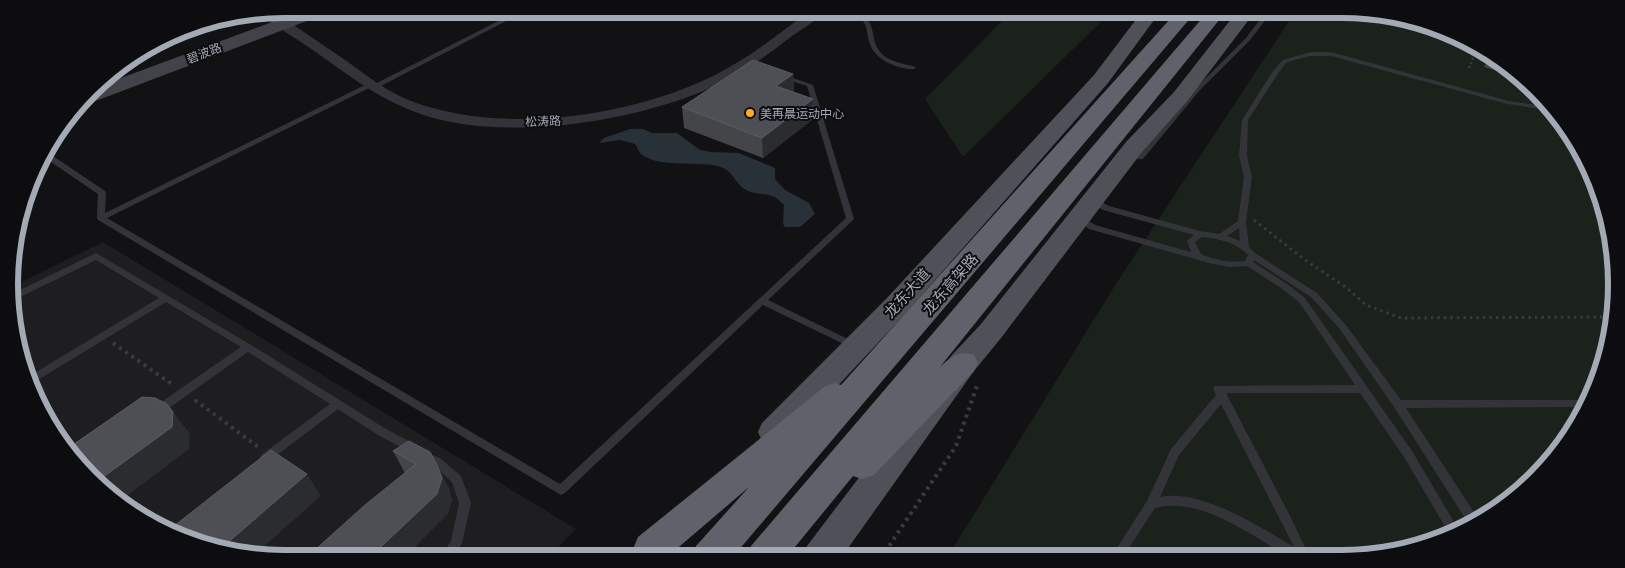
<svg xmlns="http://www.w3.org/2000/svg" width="1625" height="568" font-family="'PT Sans','Noto Sans SC',sans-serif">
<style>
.built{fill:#1e1e21}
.green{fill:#1a221b}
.water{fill:#283138}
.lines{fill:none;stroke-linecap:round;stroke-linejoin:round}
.path-far2{stroke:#393b40;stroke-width:2.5;stroke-dasharray:2 2.5;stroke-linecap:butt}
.path-far1{stroke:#393b40;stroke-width:3;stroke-dasharray:2.5 4;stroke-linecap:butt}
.path{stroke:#393b40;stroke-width:4;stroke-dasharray:3 4.5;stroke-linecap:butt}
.lane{fill:#333439;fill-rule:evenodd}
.street{fill:#333439;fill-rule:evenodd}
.secondary{fill:#414349;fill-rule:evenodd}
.primary{fill:#4f5158;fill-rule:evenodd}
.highway{fill:#5f626a;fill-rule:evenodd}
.wall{fill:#434549}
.shaded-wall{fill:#2b2c2f}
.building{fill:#4e4f55;stroke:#5b5d64}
.poi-dot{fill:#fdad21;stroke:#0d0d0f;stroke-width:2}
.labels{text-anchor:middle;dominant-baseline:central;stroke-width:4;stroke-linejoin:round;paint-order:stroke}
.far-street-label{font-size:12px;fill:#a3a9b5;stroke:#0d0d0f}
.far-poi-label{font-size:12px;fill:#a3a9b5;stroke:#0d0d0f;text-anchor:start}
.street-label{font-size:15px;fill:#a3a9b5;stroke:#0d0d0f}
.rim{fill:none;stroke:#a3a9b5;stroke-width:6}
</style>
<rect width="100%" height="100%" fill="#121214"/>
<path class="built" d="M103,242L576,529L546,559H284L213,550L131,513L55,437L18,355L14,286Z"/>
<g class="green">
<path d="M1014,9H1114L963,157L925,99Z"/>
<path d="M1297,9H1341L1412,18L1508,65L1579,146L1614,248L1607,355L1579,422L1523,491L1462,531L1377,557L947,558L1114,287Z"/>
</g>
<path class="water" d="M630,129H643L652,133H677L700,150L711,152L739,153L775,168V179L785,190L809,203L815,214L800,227H785L783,224L784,205C770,189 763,198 746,190C736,185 733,171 721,167C700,160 660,169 641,154C639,152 637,147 635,144L620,140L599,143L604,138Z"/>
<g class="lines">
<path class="path-far2" d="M1469,68L1476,50"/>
<path class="path-far1" d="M1254,220L1305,260L1347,288L1366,305L1401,318L1609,317"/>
<g class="path">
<path d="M113,343L173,385"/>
<path d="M195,400L258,447"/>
<path d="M881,558L956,446L978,383"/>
</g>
<g class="lane">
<path d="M522,9H529L377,88H373V86L107,218L560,484L846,218L807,86L782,78V76L784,75L813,85L854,219L768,300L858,344L860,346L858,348H852L763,305L565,493L561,495L98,220L97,218L98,194L42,156L45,152H47L105,191L106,193L105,213L369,83H373V85Z"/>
<path d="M843,9C856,8 869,16 872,29C874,37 874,45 880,52C888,62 903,63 915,67V69C899,70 875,60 870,44C867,37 868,28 863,21C858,15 849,13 843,9Z"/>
<path d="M1268,9H1274L1250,40L1200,90L1143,159H1137V155L1196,88L1246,38Z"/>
<path d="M1310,52H1331L1509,101L1544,106L1547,110L1507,104L1331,56H1310L1287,62L1279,72L1248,120L1247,156L1252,177L1246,222L1249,247L1255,253L1317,293L1345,324L1401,400H1588L1585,407L1406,408L1479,520L1470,526L1394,407L1339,328L1311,297L1254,260L1253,262L1287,284L1305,298L1412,451L1460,532L1450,535L1404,457L1360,393H1226L1289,514L1310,557C1304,557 1296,558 1290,557C1282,555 1271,546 1263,541C1231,523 1193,498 1155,508L1123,557H1111L1147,501L1171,449L1216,395L1213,389L1214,386L1355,385L1299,302L1281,288L1247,266L1229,267L1213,264L1089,229L1075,218L1076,216H1082L1095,225L1191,252L1187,241L1194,235L1103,210L1088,201L1089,199H1095L1109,206L1200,231L1219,234L1238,221L1244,177L1239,156L1242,120L1273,71L1283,60ZM1239,228L1240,241L1227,236ZM1202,237C1220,239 1235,242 1248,255L1245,261C1229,263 1215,260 1201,254L1195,242ZM1221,404L1294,547C1260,527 1200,488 1160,497L1179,455Z"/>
<path d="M96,253L251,345L386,429L418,446L419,449L418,452L414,453L410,452L378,435L338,409L269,461L265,462L261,461L260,458L261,455L330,404L248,352L162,413L158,414L154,413L153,410L154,407L241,347L166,302L31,384L28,377L159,298L96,260L14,300V293Z"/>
<path d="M425,452L440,458L461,476L471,503L462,543L452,559H439L451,541L459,503L452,482L432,464L421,459L420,456L421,453Z"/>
</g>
<path class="street" d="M812,9H826C817,21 800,30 788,39C768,55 747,69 725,81C648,120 514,142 430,117C383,103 350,76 310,48C294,37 275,27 261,13L273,11C298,28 323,45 348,62C366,75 385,90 406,99C495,136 630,118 715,75C751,57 781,32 812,9Z"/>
<path class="secondary" d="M307,9H331L328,13L93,102L82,103L94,88Z"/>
<g class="primary">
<path d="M1144,9H1162L1108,83L906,313L786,441L774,445L762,441L758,432L762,423L886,299L1094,75Z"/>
<path d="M1239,9H1257L1188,100L1142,152L1001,338L974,371L841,558H802L807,546L952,355L981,324L1126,142L1174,92Z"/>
</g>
<g class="highway">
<path d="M1179,9H1198L732,558H691L696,546L749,487L666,558H637L633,549L638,537L824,387L835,383L841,385Z"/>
<path d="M1210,9H1228L940,367C952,356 958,350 974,355L978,363L974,371L874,475L862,479L853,476L786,558H746L751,546Z"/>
</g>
</g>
<g class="wall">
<path d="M1490,56L1508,65L1519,77L1484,67Z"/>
<path d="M793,74L794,92L813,119L763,158L684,128L682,107Z"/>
<path d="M409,441L448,487L452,500L447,515L405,473L393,451Z"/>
</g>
<g class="shaded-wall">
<path d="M793,74L794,94L776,86Z"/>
<path d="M813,99V119L763,158L762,138Z"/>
<path d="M167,404L190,434L189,449L120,501L99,480Z"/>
<path d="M437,465L448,487L452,500L447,515L403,559H368Z"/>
<path d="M307,474L321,496L254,555L218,551Z"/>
</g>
<g class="building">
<path d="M753,60L793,74L776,86L813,99L762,138L682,107Z"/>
<path d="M142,397L155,398L167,404L173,412L172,427L99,480L67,449Z"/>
<path d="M409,441L430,452L437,465L442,478L437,494L368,559H305L365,505L416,464L393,451Z"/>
<path d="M271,450L307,474L218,551L213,550L169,530Z"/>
</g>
<circle class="poi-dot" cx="750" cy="113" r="5"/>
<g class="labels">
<g class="far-street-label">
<text transform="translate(204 53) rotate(-21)">碧波路</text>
<text transform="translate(543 121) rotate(-2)">松涛路</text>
</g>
<g class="far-poi-label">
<text x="760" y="113">美再晨运动中心</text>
</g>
<g class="street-label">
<text transform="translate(950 284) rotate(-49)">龙东高架路</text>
<text transform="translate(907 293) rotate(-48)">龙东大道</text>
</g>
</g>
<path d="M0 0H1625V568H0ZM284 18H1342A266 266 0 0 1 1608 284V284A266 266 0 0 1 1342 550H284A266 266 0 0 1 18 284V284A266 266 0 0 1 284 18Z" fill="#0d0d0f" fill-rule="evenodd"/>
<path class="rim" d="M284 18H1342A266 266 0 0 1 1608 284V284A266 266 0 0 1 1342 550H284A266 266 0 0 1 18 284V284A266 266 0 0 1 284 18Z"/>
</svg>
